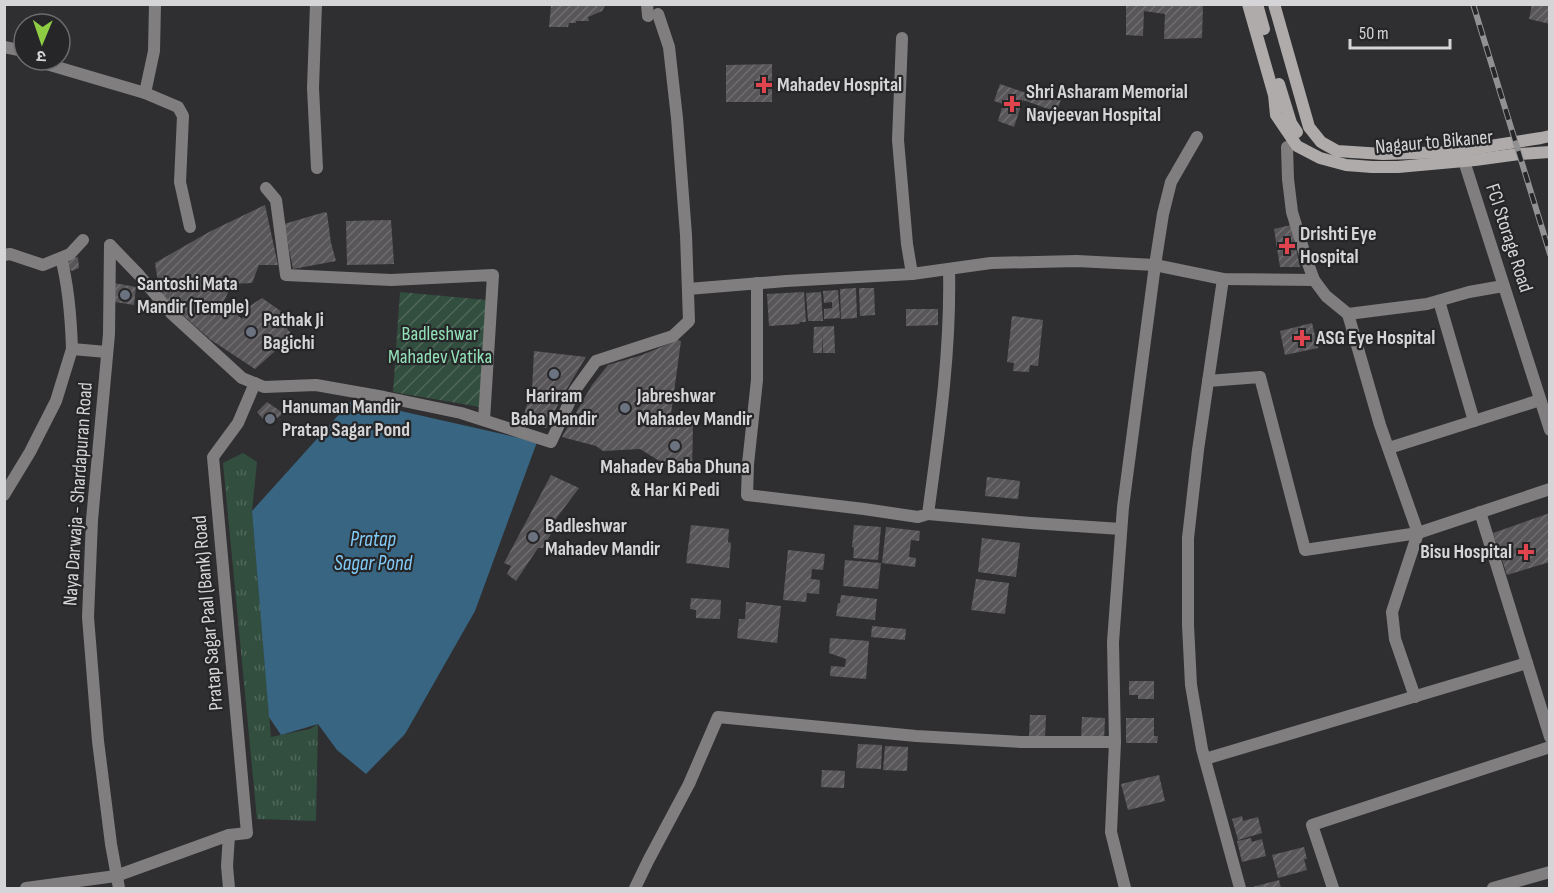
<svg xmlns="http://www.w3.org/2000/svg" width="1554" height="893" font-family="'Sofia Sans Condensed','Noto Sans Devanagari',sans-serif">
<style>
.park{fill:url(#park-tufts)}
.garden{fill:url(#garden-furrows)}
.water{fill:#386682}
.building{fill:url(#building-hatch)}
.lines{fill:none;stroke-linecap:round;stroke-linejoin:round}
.street{stroke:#807e7e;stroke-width:12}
.secondary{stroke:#aeabaa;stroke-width:12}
.rail-casing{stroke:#919193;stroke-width:6}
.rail{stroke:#262628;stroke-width:4;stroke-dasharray:11;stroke-linecap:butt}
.health-dot{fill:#e0444e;stroke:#262628;stroke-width:2}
.worship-dot{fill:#6b7280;stroke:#262628;stroke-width:2}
.labels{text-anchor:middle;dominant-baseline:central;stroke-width:4.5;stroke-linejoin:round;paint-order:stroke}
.poi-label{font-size:20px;font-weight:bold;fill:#d5d5d7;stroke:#262628;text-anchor:start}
.street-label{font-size:20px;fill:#d5d5d7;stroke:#262628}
.park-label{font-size:20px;fill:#93e2b8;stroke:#262628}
.water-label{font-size:21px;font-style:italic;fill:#83ccf9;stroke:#262628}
</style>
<defs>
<pattern id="park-tufts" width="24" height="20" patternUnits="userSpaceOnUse" patternTransform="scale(1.5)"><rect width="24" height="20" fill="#324e3f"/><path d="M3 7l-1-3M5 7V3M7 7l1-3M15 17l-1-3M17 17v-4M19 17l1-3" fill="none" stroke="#4f675a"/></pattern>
<pattern id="garden-furrows" width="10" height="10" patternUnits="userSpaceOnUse" patternTransform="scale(1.5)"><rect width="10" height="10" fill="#324e3f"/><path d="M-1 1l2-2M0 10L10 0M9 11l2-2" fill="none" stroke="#4f675a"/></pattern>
<pattern id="building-hatch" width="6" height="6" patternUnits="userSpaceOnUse" patternTransform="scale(1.5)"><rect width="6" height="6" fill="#595659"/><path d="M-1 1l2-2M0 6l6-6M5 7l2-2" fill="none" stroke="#706d70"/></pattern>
</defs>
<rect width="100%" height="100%" fill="#2f2f32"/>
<path class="park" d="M243,453L257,462L252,511L271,737L310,729L318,724L316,821L257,819L223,463Z"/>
<path class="garden" d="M400,292L487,300L480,407L393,392Z"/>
<path class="water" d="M352,400L537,442L475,611L405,734L366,774L337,750L318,724L281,735L269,717L252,511Z"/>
<g class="building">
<path d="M578,4H606L602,11L588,17L589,21H576V23H569L568,27H549L551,6Z"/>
<path d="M1126,4H1203L1202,38L1164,39L1165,14L1144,11L1143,36L1126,35Z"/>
<path d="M1532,4H1550V24L1529,19Z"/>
<path d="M772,64V102H726V65Z"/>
<path d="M1000,84L1029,94L1031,89L1061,99L1057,112L1023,100L1014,127L998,121L1003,104L994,101Z"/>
<path d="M265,205L278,265H259L252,283L232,284L223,303L242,319L250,306L262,298L292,319L287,329L293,335L255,369L211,340L160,295L155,263L209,232Z"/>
<path d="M325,212L327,213L331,243L336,261L293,269L284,224Z"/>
<path d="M391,220L394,264L347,265L346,221Z"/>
<path d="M1291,225L1300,267H1280L1274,229Z"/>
<path d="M78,257L79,268L72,271L69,269L66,260Z"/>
<path d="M114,283L136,287L134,305L115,302Z"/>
<path d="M856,288L857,318L841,319L840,289Z"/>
<path d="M859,288H874L875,315L860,316Z"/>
<path d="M838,290L840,318L824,319V309L832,308V302L824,303L823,291Z"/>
<path d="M804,292L806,322H800L799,324L769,326L767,294Z"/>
<path d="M821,292L823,321H808L806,293Z"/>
<path d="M906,309H938V325L906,326Z"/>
<path d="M1012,316L1043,320L1038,366L1030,365L1029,372L1013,371L1014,363L1007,362Z"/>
<path d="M1312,323L1318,348L1285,355L1280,331Z"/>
<path d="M834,326L835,353H823L822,331V353H813L814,327Z"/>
<path d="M678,340L681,341L670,421L693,424L692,470L666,465L640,449L603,451L596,446L562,437L592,385L608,365L642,355Z"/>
<path d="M534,351L586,357L563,395L546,428L522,420L532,390Z"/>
<path d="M267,402L283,413L269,426L257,412Z"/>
<path d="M551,475L579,488L552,524L555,527L543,548H538L516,581L507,574L511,566L504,563Z"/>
<path d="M987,477L1020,481L1018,499L985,496Z"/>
<path d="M1550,513V562L1507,575L1493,533Z"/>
<path d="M691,525L729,529L728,542L731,543L729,568L686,563Z"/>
<path d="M854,525L881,527L878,560L853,558L854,548L852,547Z"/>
<path d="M886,527L920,531L919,541L911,540L909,557L916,558L915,567L882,563Z"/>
<path d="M982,538L1020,543L1016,577L978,572Z"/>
<path d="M788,550L825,554L823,570L812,569L811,579L820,580L819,594L807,593L806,602L783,600Z"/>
<path d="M845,560L881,563L878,589L843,586Z"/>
<path d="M976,579L1009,583L1005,614L971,610Z"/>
<path d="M841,595L877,599L875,620L836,616L838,603H840Z"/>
<path d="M691,598L721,600L720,619L696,618V610L690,609Z"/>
<path d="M746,602L781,606L777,643L737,638L739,619H745Z"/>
<path d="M872,626L906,629L905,640L871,637Z"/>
<path d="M830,638L869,641L866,679L830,676L831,666L845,667L846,659L829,653Z"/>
<path d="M1129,681H1154V699H1138V695H1129Z"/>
<path d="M1030,715H1046L1045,738H1029Z"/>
<path d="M1082,717L1105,718L1104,741L1081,739Z"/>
<path d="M1126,718H1154V736H1158L1157,743H1126Z"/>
<path d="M858,744L882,745L881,769L856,768Z"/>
<path d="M885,746L908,747L907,771L883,770Z"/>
<path d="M822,770L845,771L844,788L821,787Z"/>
<path d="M1159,775L1165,801L1128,810L1121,784Z"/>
<path d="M1242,816L1243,821L1258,817L1262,833L1238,840L1232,819Z"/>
<path d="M1251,838L1252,842L1262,839L1266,856L1242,862L1237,841Z"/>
<path d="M1304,847L1307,859H1304L1307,870L1278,878L1272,855Z"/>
<path d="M1279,880L1281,888H1249Z"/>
</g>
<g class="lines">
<g class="street">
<path d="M316,4L313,88L317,168"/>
<path d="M647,4L648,16"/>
<path d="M4,47L24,51"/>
<path d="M33,60L145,93L178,107L183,116L180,182L190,227"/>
<path d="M145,93L154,51L155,4"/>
<path d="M1287,147L1288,179L1292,212L1306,258L1314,280L1326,296L1348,314L1427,304L1469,292L1503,286"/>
<path d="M1464,161L1550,430"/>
<path d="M266,188L276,200L286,275L391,280L493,275L484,420"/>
<path d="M110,245L139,275L171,313L242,378L264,387L316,385L384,397L461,413L551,442L575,390L596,361L673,336L689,321L686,235L677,118L669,47L658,14"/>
<path d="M110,245L109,334L92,520L88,617L98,741L111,844L119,888"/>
<path d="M4,255L10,254L43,265L70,254L83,240"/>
<path d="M61,258C69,288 71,318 72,349L107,352"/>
<path d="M912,274L991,263L1077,261L1155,265L1223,279L1314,280"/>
<path d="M1223,279L1198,450L1188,538V625L1191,685L1202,749L1240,888"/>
<path d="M757,283V380L748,464L747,495L864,509L918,517L928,514C939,433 951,351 949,269"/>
<path d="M688,289L786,281L912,274L907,244L898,140L902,38"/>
<path d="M1439,301L1474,421"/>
<path d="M1348,314L1380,425L1418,533L1550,489"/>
<path d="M1208,381L1260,377L1305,550L1418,533L1392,612L1395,639L1415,697"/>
<path d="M1389,448L1540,400"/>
<path d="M4,495L30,452L56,401L72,349"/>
<path d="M1480,512L1550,737"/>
<path d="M928,514L1031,523L1121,529"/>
<path d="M1205,759L1527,663"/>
<path d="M229,835L247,833L213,457L238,423L255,383"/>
<path d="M26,888L116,876L229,835L227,866L229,888"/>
<path d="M635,888L648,861L689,784L718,717L916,736L1021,742H1115"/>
<path d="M1125,888L1111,832L1115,742L1113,642L1123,507L1155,265L1163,214L1171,182L1197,137"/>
<path d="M1333,888L1312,825L1550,747"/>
<path d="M1493,888L1550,872"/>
</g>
<g class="secondary">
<path d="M1248,4L1274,95L1276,115L1297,146L1320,158L1346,165L1372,167H1398L1475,160L1519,154L1550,152"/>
<path d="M1257,4L1264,29"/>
<path d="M1274,4L1309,127L1321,142L1337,151L1383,154L1452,152L1541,138L1550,136"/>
<path d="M1279,84L1291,123L1297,132"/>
</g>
<defs>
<path id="rail" d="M1473,4L1550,254"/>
</defs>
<use href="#rail" class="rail-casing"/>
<use href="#rail" class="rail"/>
</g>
<g class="health-dot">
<path d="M761 76h6v6h6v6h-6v6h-6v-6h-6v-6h6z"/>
<path d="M1009 95h6v6h6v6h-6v6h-6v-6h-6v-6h6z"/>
<path d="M1284 237h6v6h6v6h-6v6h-6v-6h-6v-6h6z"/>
<path d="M1299 329h6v6h6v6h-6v6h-6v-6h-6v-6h6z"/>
<path d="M1523 543h6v6h6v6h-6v6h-6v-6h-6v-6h6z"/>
</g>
<g class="worship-dot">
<circle cx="125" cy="295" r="6"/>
<circle cx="251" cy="332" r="6"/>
<circle cx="554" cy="374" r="6"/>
<circle cx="625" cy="408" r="6"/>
<circle cx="270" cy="419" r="6"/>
<circle cx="675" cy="446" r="6"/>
<circle cx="533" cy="537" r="6"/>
</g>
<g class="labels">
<g class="poi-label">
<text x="777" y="85">Mahadev Hospital</text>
<text x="1026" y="92">Shri Asharam Memorial<tspan x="1026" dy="23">Navjeevan Hospital</tspan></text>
<text x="1300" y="234">Drishti Eye<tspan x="1300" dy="23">Hospital</tspan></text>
<text x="137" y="284">Santoshi Mata<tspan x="137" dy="23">Mandir (Temple)</tspan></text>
<text x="263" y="320">Pathak Ji<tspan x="263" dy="23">Bagichi</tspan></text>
<text x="1316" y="338">ASG Eye Hospital</text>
<text x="554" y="396" text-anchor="middle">Hariram<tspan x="554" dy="23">Baba Mandir</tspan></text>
<text x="637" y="396">Jabreshwar<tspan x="637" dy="23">Mahadev Mandir</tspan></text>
<text x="282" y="407">Hanuman Mandir<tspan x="282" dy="23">Pratap Sagar Pond</tspan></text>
<text x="675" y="467" text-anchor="middle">Mahadev Baba Dhuna<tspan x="675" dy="23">&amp; Har Ki Pedi</tspan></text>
<text x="545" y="526">Badleshwar<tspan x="545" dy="23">Mahadev Mandir</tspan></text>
<text x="1512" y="552" text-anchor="end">Bisu Hospital</text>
</g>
<g class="street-label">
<text transform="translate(1434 142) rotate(-5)">Nagaur to Bikaner</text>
<text transform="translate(1509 238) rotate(72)">FCI Storage Road</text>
<text transform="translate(78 494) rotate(-86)">Naya Darwaja - Shardapuran Road</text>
<text transform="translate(208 613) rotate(-95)">Pratap Sagar Paal (Bank) Road</text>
</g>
<g class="park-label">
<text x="440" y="334">Badleshwar<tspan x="440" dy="23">Mahadev Vatika</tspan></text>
</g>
<g class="water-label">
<text x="373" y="539">Pratap<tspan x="373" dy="24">Sagar Pond</tspan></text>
</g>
</g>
<rect width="1554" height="893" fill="none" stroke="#d5d5d7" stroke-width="12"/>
<g transform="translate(42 42) rotate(182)"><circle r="28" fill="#262628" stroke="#6c6c6e" stroke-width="1.5"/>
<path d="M0-4.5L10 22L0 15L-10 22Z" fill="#8ecd43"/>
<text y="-9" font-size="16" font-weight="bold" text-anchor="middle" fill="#d5d5d7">उ</text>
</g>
<path d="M1350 39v9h100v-9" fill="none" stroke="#d5d5d7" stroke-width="3"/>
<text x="1359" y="39" font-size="18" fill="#d5d5d7" stroke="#262628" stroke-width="4.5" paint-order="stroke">50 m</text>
</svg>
